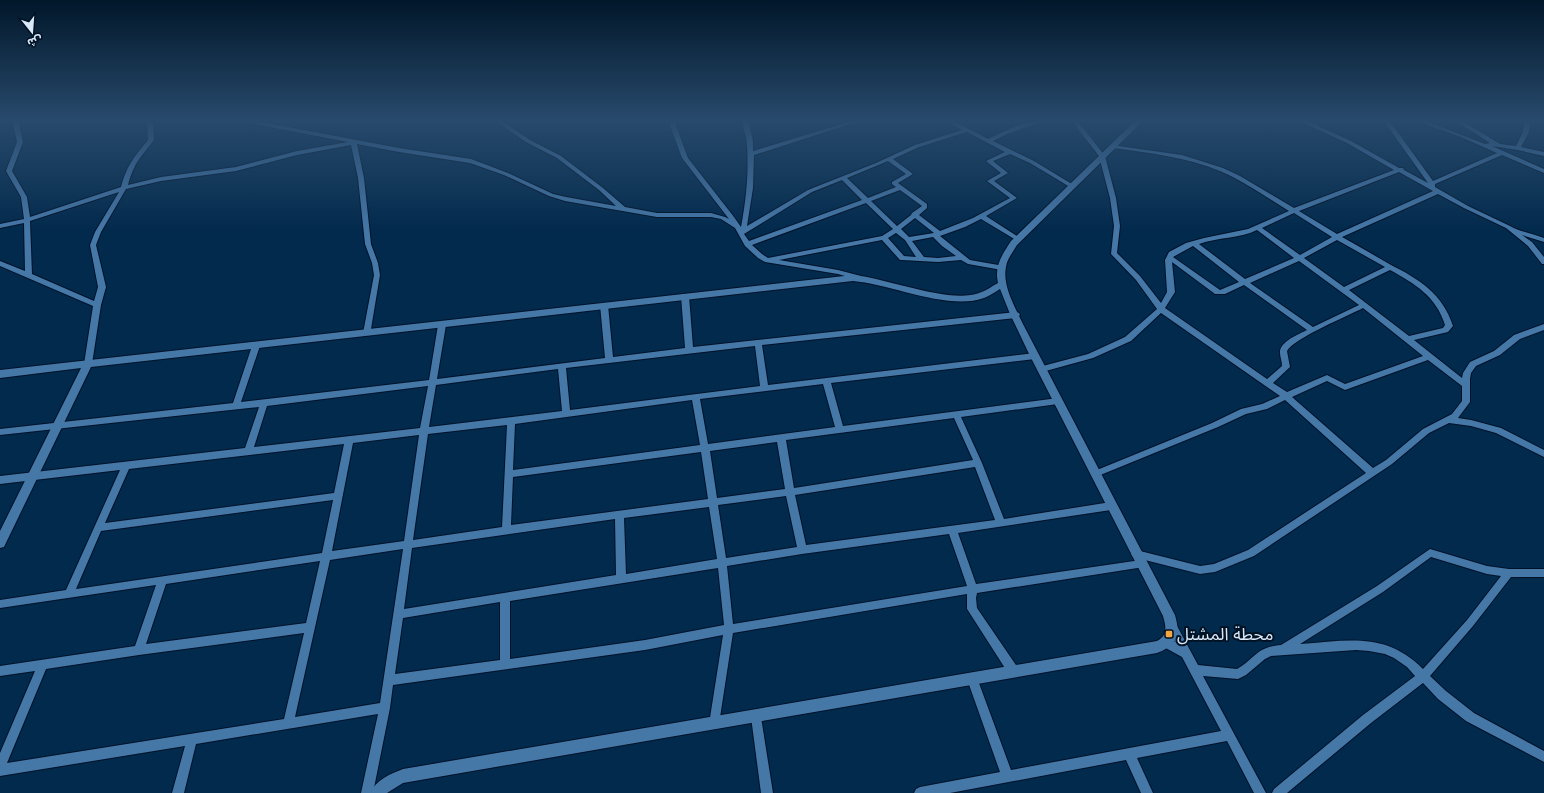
<svg xmlns="http://www.w3.org/2000/svg" width="1544" height="793" font-family="Arial,'Noto Sans Arabic',sans-serif">
<style>
.lines{fill:none;stroke-linecap:round;stroke-linejoin:round}
.minor-casing{stroke:#001229;stroke-width:2}
.tertiary-casing{stroke:#001229;stroke-width:2}
.minor{fill:#4577a7;fill-rule:evenodd}
.tertiary{fill:#4577a7;fill-rule:evenodd}
.poi-dot{fill:#f2a541;stroke:#011225;stroke-width:1.5}
.labels{text-anchor:middle;dominant-baseline:central;stroke-width:4;stroke-linejoin:round;paint-order:stroke}
.near-poi-label{font-size:17px;fill:#d9e9f9;stroke:#011225;text-anchor:start}
</style>
<rect width="100%" height="100%" fill="#022a4c"/>
<g class="lines">
<defs>
<g id="minor">
<path d="M14,120H20L19,124L23,142L12,171L27,197L30,217L121,187C127,165 134,157 148,140L147,120H153L154,140C140,158 134,163 128,185L161,177L236,167L297,151L348,142L244,122L241,120H252L399,148L471,159L508,173L553,194L566,197L616,206L599,190L557,158L526,142L494,120H500L530,140L561,156L603,188L625,207L657,213H711L725,217L729,219L682,158L668,120H674L688,158L734,217L741,227C746,200 749,172 747,144C747,136 742,128 742,120H748L753,141V151L855,120H863L754,155L753,188L747,226L808,190L876,163L915,145L962,130L945,120H952L988,139C1004,131 1027,120 1045,120L1044,121L1007,134L993,141L1034,161L1075,186L1074,187H1070L1030,163L1010,154L993,161L1008,173L994,181L1017,198L986,216L1020,238V240H1016L981,219L965,227L940,236L970,260L1004,266L1005,268L1004,270H1002L968,264L961,260L938,262L902,260H900L882,240L779,260L838,270L861,276L863,278L861,280H859L838,274L765,262L758,258L745,246L735,228L721,219L711,217H657L565,201L549,196L504,175L470,163L399,152L357,144L364,178L371,244L378,263L380,275L370,335H364L363,333L374,275L372,263L365,244L358,178L351,145L297,155L236,171L161,181L126,189L101,232L96,245L106,287L101,305L92,364L88,367L84,364L93,306L0,266V261L25,271L24,223L0,228V224L24,219L21,197L6,171L17,142L13,124ZM967,132L1005,152L986,161L1001,173L987,181L1010,198L973,218L940,231L919,215L927,208V204L898,183L913,174L893,159L919,147ZM888,161L906,174L892,182V184L896,187L868,198L847,178ZM842,180L862,200L749,241L744,234L812,192ZM900,190L922,206L912,213L911,215L897,226L871,201ZM119,192L95,232L90,245L98,287L94,301L32,274L30,221ZM866,203L893,229L882,236L768,258L762,254L752,245ZM915,218L934,233L909,237L901,229ZM896,233L905,240L916,257L904,256L888,238ZM933,237L942,246L956,256L938,258L924,257L912,241Z"/>
<path d="M1071,120H1077L1105,156L1116,198L1120,226L1117,253L1140,276L1161,303L1167,292L1165,260L1169,252L1186,243L1204,238L1248,229L1289,211C1266,197 1244,181 1220,171C1187,157 1149,153 1113,148L1110,146L1111,145L1182,155L1223,168L1240,176L1294,208L1394,170L1347,143L1299,121L1298,120H1305L1351,141L1399,168H1403L1404,170L1428,183L1383,120H1389L1433,181L1497,153L1461,137L1416,121L1415,120H1423L1485,144L1490,143L1454,120H1461L1500,144L1516,146L1523,132L1524,120H1530L1529,132L1521,147L1544,152V156L1518,150L1492,146L1544,169V173L1502,155L1435,184V187L1468,206L1510,226C1518,231 1534,234 1544,238V242L1522,235L1532,242L1544,257V264H1542L1528,246L1506,228L1464,208L1438,194L1342,237C1359,246 1375,256 1391,265C1419,279 1443,294 1453,326L1448,332L1414,340L1462,378L1463,373L1470,362L1494,351L1514,335L1544,324V330L1520,339L1500,355L1476,366L1471,373L1470,379V402L1458,418L1471,420L1501,428L1544,450V457L1496,433L1471,426L1449,423L1429,433L1392,464L1254,556L1215,572L1200,574L1133,557L1131,554L1133,551L1136,550L1200,566L1214,564L1248,550L1366,473L1285,400L1267,409L1246,414L1218,427L1098,476L1095,478L1092,476L1091,474L1092,472L1212,423L1241,409L1262,404L1280,396L1161,313L1131,341L1093,358L1042,372L1039,371L1038,369L1039,367L1088,354L1125,337L1157,309L1136,280L1111,254L1114,226L1110,198L1099,156ZM1399,172L1433,191L1337,234L1299,211ZM1294,213L1332,237L1300,255L1262,228ZM1257,230L1294,258L1245,279L1199,244C1218,237 1239,239 1257,230ZM1337,240L1385,267L1344,287L1304,258ZM1193,246L1239,282L1220,290L1173,257ZM1299,261L1359,305L1313,327L1250,283ZM1172,262L1215,294H1225L1244,285L1307,330C1299,334 1279,342 1280,353C1280,357 1282,361 1282,366L1267,379L1165,308L1175,292ZM1390,270C1415,284 1436,296 1445,325L1443,328L1409,336L1349,290ZM1363,308L1423,356L1345,384L1327,375L1287,392L1273,383L1290,367L1287,351C1294,338 1348,316 1363,308ZM1428,360L1462,386V401L1452,414L1423,429L1386,460L1373,468L1292,397L1327,381L1345,390Z"/>
<path d="M682,294H688L689,296L693,347L1016,312L1019,313L1020,315L1016,318L762,345L768,385L1035,353L1038,354L1039,356L1038,358L1035,359L831,383L843,426L1058,398L1061,399L1062,401L1061,403L1058,404L961,417L982,463L1004,519L1111,502L1114,503L1115,506L1114,509L1111,510L958,533L976,584L1141,560L1144,561L1146,564L1144,567L977,593L976,598L977,608L1018,668L1019,672L1018,676L1014,677L1010,676L969,612L967,609V594L733,633L719,724L718,728L714,729L710,728L709,724L723,635L645,650L393,685L390,708L373,793H361L378,714L196,744L184,793H172L185,746L0,776V753L35,671L0,676V666L135,646L156,585L0,608V600L66,590L120,470L0,484V476L245,448L259,407L0,435V429L233,403L252,346L256,343L260,346L241,402L429,380L438,325L442,322L446,325L437,379L605,358L600,305L604,303L608,305L613,357L685,348L681,296ZM755,346L760,386L570,410L566,368ZM558,369L562,411L429,427L436,385ZM823,384L835,427L708,444L700,399ZM428,386L420,428L254,447L267,406ZM692,400L700,445L513,470L515,424ZM954,418L973,460L794,488L786,440ZM507,425L502,527L413,540L428,434ZM419,435L404,541L332,551L353,443ZM777,442L785,489L717,498L710,451ZM344,444L334,493L105,523L129,469ZM701,452L708,499L511,525L513,477ZM975,467L995,520L806,545L795,495ZM786,496L797,547L726,558L718,505ZM333,500L322,553L76,589L101,531ZM709,507L717,559L626,574L624,518ZM615,519L616,575L404,609L412,548ZM949,534L967,586L733,624L727,566L802,554ZM403,549L380,703L295,717L330,560ZM320,561L306,623L146,644L166,584ZM718,568L724,625L645,640L510,659V601ZM500,602V660L395,674L403,618ZM304,633L284,719L7,763L46,669L139,655Z"/>
<path d="M1430,549L1487,566L1509,569H1544V577H1511L1473,626L1430,676L1446,691L1474,713L1544,751V762L1466,721L1438,699L1423,683L1371,723L1287,793H1272L1274,789L1363,715L1415,676L1407,667L1394,658L1385,654L1369,651L1356,650L1271,656L1265,659L1246,675L1238,679L1203,676L1266,793H1254L1227,741L1137,758L1153,793H1141L1126,760L950,793H914L916,789L920,787L1000,772L967,679L968,675L972,674L976,675L1011,770L1221,731L1182,657L1162,646L1161,643L1162,640L1166,638L1175,642L1167,627L1168,624L1172,622L1176,624L1198,665L1237,669C1256,658 1256,647 1281,645L1377,586ZM1431,557L1487,574L1501,576L1467,620L1423,669C1385,631 1348,641 1300,644L1383,592Z"/>
<path d="M756,712L760,713L761,717L773,793H761L751,717L752,713Z"/>
</g>
<path id="tertiary" d="M1136,120H1144L1017,245C1013,252 1007,259 1006,267C1002,286 1016,309 1024,326L1175,615C1181,636 1177,645 1157,653L403,783L387,793H370C376,780 390,774 403,769L1157,641C1168,635 1166,627 1163,616L1030,356L1010,314L1000,289C995,292 989,296 984,298C949,311 890,284 853,281L91,367L4,547L0,548V531L81,368L0,378V370L853,275C887,278 949,304 979,293C986,291 992,286 998,283C994,266 1002,255 1011,241Z"/>
</defs>
<use href="#minor" class="minor-casing"/>
<use href="#tertiary" class="tertiary-casing"/>
<use href="#minor" class="minor"/>
<use href="#tertiary" class="tertiary"/>
</g>
<linearGradient id="sky" x2="0" y2="1"><stop stop-color="#01172a"/><stop offset="0.52" stop-color="#284a6c"/><stop offset="1" stop-color="#284a6c" stop-opacity="0"/></linearGradient>
<rect width="1544" height="231" fill="url(#sky)"/>
<rect class="poi-dot" x="1165" y="630" width="8" height="8" rx="2"/>
<g class="labels">
<g class="near-poi-label">
<text x="1177" y="634">محطة المشتل</text>
</g>
</g>
<g transform="translate(32 32) rotate(163)" stroke="#011225" stroke-width="3" paint-order="stroke">
<path d="M0-3L7 15L0 10L-7 15Z" fill="#d9e9f9"/>
<text y="-6" font-size="11" font-weight="bold" text-anchor="middle" fill="#d9e9f9">ش</text>
</g>
</svg>
